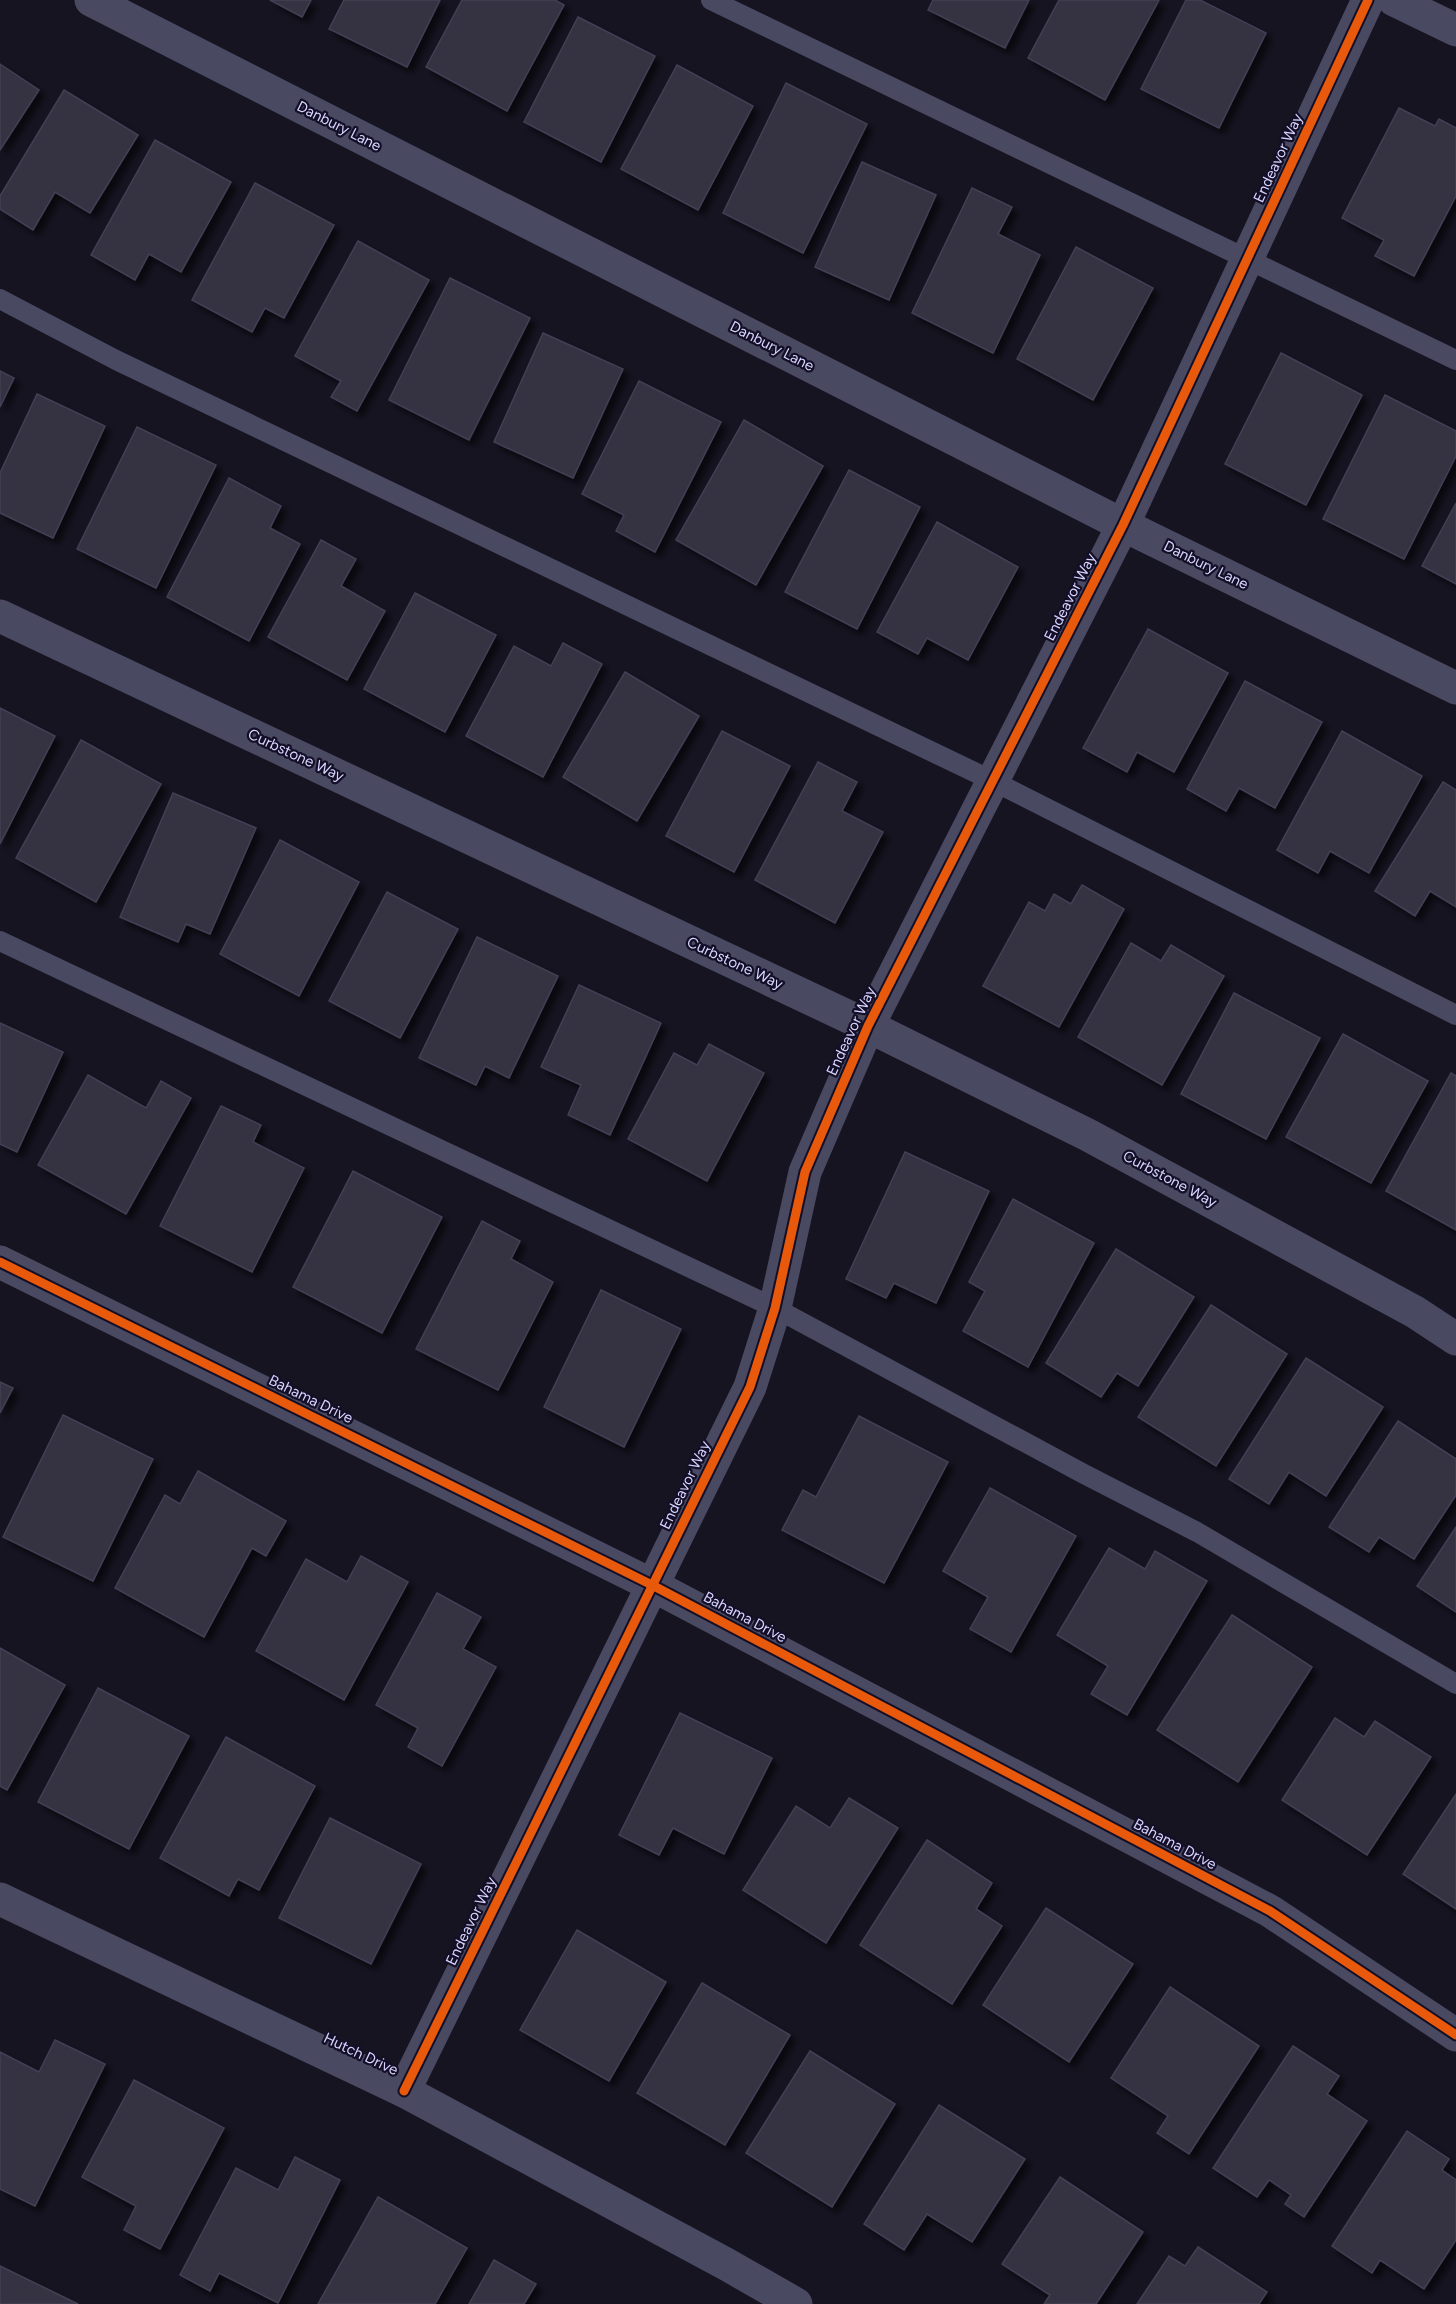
<svg xmlns="http://www.w3.org/2000/svg" width="1456" height="2304" font-family="Figtree,sans-serif">
<style>
.building{fill:#343243;stroke:#433f54;stroke-width:1.5;filter:url(#shadow)}
.lines{fill:none;stroke-linecap:round;stroke-linejoin:round}
.service{stroke:#4a4962;stroke-width:20}
.minor{stroke:#4a4962;stroke-width:33}
.cycleway-casing{stroke:#130f26;stroke-width:13}
.cycleway{stroke:#e8590c;stroke-width:9}
.labels{text-anchor:middle;dominant-baseline:central;stroke-width:4.5;stroke-linejoin:round;paint-order:stroke}
.street-label{font-size:15px;fill:#d9d4ff;stroke:#130f26}
</style>
<defs>
<filter id="shadow"><feDropShadow dx="5.5" dy="5.5" stdDeviation="3" flood-color="#0009"/></filter>
</defs>
<rect width="100%" height="100%" fill="#161421"/>
<g class="building">
<path d="M270,0H311L302,17Z"/>
<path d="M344,0H440L407,67L329,29Z"/>
<path d="M462,0H555L564,5L507,111L426,67Z"/>
<path d="M933,0H1029L1005,48L928,10Z"/>
<path d="M1059,0H1159L1105,100L1028,58Z"/>
<path d="M1186,0H1200L1266,33L1219,128L1141,89Z"/>
<path d="M578,17L655,56L601,162L524,122Z"/>
<path d="M0,64L39,90L0,150Z"/>
<path d="M677,65L753,106L698,210L621,169Z"/>
<path d="M786,83L867,124L803,253L723,213Z"/>
<path d="M64,90L138,135L90,213L55,192L33,230L0,209V196Z"/>
<path d="M1399,108L1435,126L1439,119L1456,128V196L1414,276L1375,256L1384,240L1342,218Z"/>
<path d="M155,140L231,182L181,272L149,254L135,280L91,255Z"/>
<path d="M862,162L936,195L889,300L815,267Z"/>
<path d="M255,183L334,225L284,318L265,308L252,332L192,300Z"/>
<path d="M972,188L1012,207L998,234L1040,255L993,353L912,313Z"/>
<path d="M358,241L429,280L357,411L331,397L341,381L295,356Z"/>
<path d="M1076,247L1153,288L1093,400L1017,359Z"/>
<path d="M450,278L530,318L469,440L389,400Z"/>
<path d="M543,333L623,369L573,478L494,442Z"/>
<path d="M1281,353L1362,395L1306,505L1225,464Z"/>
<path d="M0,371L14,378L0,407Z"/>
<path d="M639,381L721,422L655,552L616,531L624,515L582,494Z"/>
<path d="M37,394L105,426L53,538L0,513V473Z"/>
<path d="M1385,395L1456,431V456L1404,559L1323,519Z"/>
<path d="M744,420L823,466L756,585L676,540Z"/>
<path d="M137,427L216,465L156,588L77,549Z"/>
<path d="M849,470L920,507L857,629L785,592Z"/>
<path d="M229,478L281,506L270,528L300,544L249,641L167,597Z"/>
<path d="M1456,503V584L1422,566Z"/>
<path d="M937,522L1018,567L968,660L927,638L918,654L877,632Z"/>
<path d="M321,540L356,559L341,586L385,611L347,680L268,637Z"/>
<path d="M415,593L496,635L445,732L364,689Z"/>
<path d="M1148,629L1228,673L1174,772L1137,752L1127,772L1083,748Z"/>
<path d="M563,643L602,664L543,777L466,736L514,646L551,666Z"/>
<path d="M625,672L699,716L637,821L563,777Z"/>
<path d="M1245,681L1322,722L1275,808L1239,788L1226,811L1187,789Z"/>
<path d="M0,708L55,736L0,844Z"/>
<path d="M722,731L790,766L734,872L666,836Z"/>
<path d="M1342,731L1422,776L1369,873L1330,851L1318,873L1277,850Z"/>
<path d="M81,740L161,784L96,902L16,858Z"/>
<path d="M818,762L857,782L842,811L883,832L835,923L755,880Z"/>
<path d="M1443,782L1456,790V907L1430,891L1415,916L1375,891Z"/>
<path d="M173,793L256,828L210,934L186,924L178,942L120,917Z"/>
<path d="M280,840L359,882L299,996L220,954Z"/>
<path d="M1082,885L1124,909L1059,1027L983,986L1029,902L1045,911L1054,894L1071,904Z"/>
<path d="M387,892L458,929L400,1038L329,1001Z"/>
<path d="M477,937L558,976L509,1078L485,1066L476,1085L419,1058Z"/>
<path d="M1131,943L1161,961L1171,945L1224,976L1162,1085L1078,1037Z"/>
<path d="M579,985L661,1023L610,1135L568,1115L581,1085L541,1067Z"/>
<path d="M1234,993L1320,1038L1266,1139L1181,1094Z"/>
<path d="M0,1023L63,1052L17,1152L0,1144Z"/>
<path d="M1343,1034L1428,1081L1371,1183L1286,1137Z"/>
<path d="M709,1044L764,1073L707,1181L628,1139L674,1053L697,1065Z"/>
<path d="M1451,1073L1456,1076V1230L1386,1191Z"/>
<path d="M88,1075L146,1108L161,1081L191,1098L126,1214L38,1165Z"/>
<path d="M221,1106L261,1125L253,1142L304,1168L252,1272L160,1226Z"/>
<path d="M905,1152L989,1191L936,1303L894,1283L886,1298L846,1279Z"/>
<path d="M353,1171L442,1217L382,1333L293,1287Z"/>
<path d="M1013,1199L1094,1243L1028,1367L963,1331L985,1291L969,1282Z"/>
<path d="M482,1221L520,1241L511,1259L553,1282L498,1390L416,1349Z"/>
<path d="M1116,1249L1194,1297L1138,1386L1117,1373L1101,1397L1046,1363Z"/>
<path d="M601,1290L681,1329L624,1447L544,1407Z"/>
<path d="M1211,1305L1287,1354L1216,1466L1138,1417Z"/>
<path d="M1306,1358L1383,1407L1326,1496L1289,1472L1269,1504L1229,1479Z"/>
<path d="M0,1382L13,1388L0,1413Z"/>
<path d="M63,1415L153,1459L93,1581L3,1537Z"/>
<path d="M859,1416L948,1462L884,1583L782,1530L803,1490L816,1497Z"/>
<path d="M1398,1421L1456,1459V1495L1414,1559L1379,1537L1369,1552L1329,1527Z"/>
<path d="M198,1471L286,1521L266,1556L252,1548L204,1637L115,1588L165,1495L180,1504Z"/>
<path d="M990,1488L1076,1536L1011,1652L970,1629L988,1597L943,1571Z"/>
<path d="M1456,1527V1612L1417,1586Z"/>
<path d="M1109,1548L1145,1569L1155,1551L1207,1581L1127,1715L1091,1694L1108,1666L1057,1635Z"/>
<path d="M361,1556L408,1582L344,1700L256,1651L306,1559L347,1582Z"/>
<path d="M437,1593L481,1617L463,1649L496,1667L442,1766L408,1747L418,1728L376,1705Z"/>
<path d="M1232,1615L1312,1667L1238,1782L1157,1730Z"/>
<path d="M0,1648L65,1685L7,1790L0,1786Z"/>
<path d="M98,1688L189,1736L129,1849L38,1802Z"/>
<path d="M680,1713L772,1758L724,1854L673,1828L659,1855L619,1835Z"/>
<path d="M1335,1718L1364,1737L1375,1721L1431,1757L1367,1855L1282,1800Z"/>
<path d="M226,1737L315,1786L259,1890L238,1879L229,1896L160,1858Z"/>
<path d="M1456,1794V1909L1403,1874Z"/>
<path d="M849,1798L898,1828L826,1943L743,1890L796,1806L830,1828Z"/>
<path d="M330,1818L421,1864L371,1964L279,1918Z"/>
<path d="M927,1840L992,1883L976,1909L1002,1926L952,2004L860,1945Z"/>
<path d="M1046,1908L1133,1964L1069,2062L983,2005Z"/>
<path d="M577,1930L666,1982L609,2081L520,2030Z"/>
<path d="M702,1983L790,2035L725,2145L637,2093Z"/>
<path d="M1170,1987L1259,2046L1189,2154L1157,2133L1168,2116L1111,2078Z"/>
<path d="M55,2040L105,2064L35,2206L0,2189V2052L39,2072Z"/>
<path d="M1293,2046L1339,2076L1327,2094L1367,2121L1304,2217L1285,2204L1291,2195L1269,2180L1257,2197L1213,2168Z"/>
<path d="M810,2051L895,2104L832,2207L746,2153Z"/>
<path d="M134,2080L224,2128L160,2249L124,2230L136,2206L82,2177Z"/>
<path d="M939,2105L1025,2159L972,2242L927,2214L904,2250L864,2224Z"/>
<path d="M1407,2131L1449,2159L1442,2170L1456,2180V2240L1424,2289L1380,2260L1372,2273L1332,2246Z"/>
<path d="M295,2157L340,2180L278,2303L219,2273L210,2291L180,2275L236,2168L278,2190Z"/>
<path d="M1060,2177L1143,2232L1096,2304H1044L1050,2295L1002,2264Z"/>
<path d="M378,2197L467,2248L435,2304H318Z"/>
<path d="M1198,2247L1267,2292L1259,2304H1137L1169,2256L1185,2266Z"/>
<path d="M494,2260L536,2284L524,2304H469Z"/>
<path d="M0,2266L78,2304H0Z"/>
</g>
<g class="lines">
<g class="service">
<path d="M711,0L1456,360"/>
<path d="M0,299L116,360L993,781L1456,1015"/>
<path d="M0,941L775,1308L1084,1474L1197,1532L1456,1684"/>
</g>
<g class="minor">
<path d="M91,0L1123,525L1456,688"/>
<path d="M1394,0L1456,30"/>
<path d="M0,616L868,1026L1088,1135L1415,1312L1456,1339"/>
<path d="M0,1262L652,1585L1270,1911L1456,2035"/>
<path d="M0,1899L404,2091L726,2264L796,2304"/>
<path d="M404,2091L750,1387L775,1308L805,1172L868,1026L1123,525L1368,0"/>
</g>
<defs>
<g id="cycleway">
<path d="M0,1262L652,1585L1270,1911L1456,2035"/>
<path d="M404,2091L750,1387L775,1308L805,1172L868,1026L1123,525L1368,0"/>
</g>
</defs>
<use href="#cycleway" class="cycleway-casing"/>
<use href="#cycleway" class="cycleway"/>
</g>
<g class="labels">
<g class="street-label">
<text transform="translate(339 126) rotate(27)">Danbury Lane</text>
<text transform="translate(1278 158) rotate(-65)">Endeavor Way</text>
<text transform="translate(772 346) rotate(27)">Danbury Lane</text>
<text transform="translate(1206 565) rotate(26)">Danbury Lane</text>
<text transform="translate(1070 597) rotate(-63)">Endeavor Way</text>
<text transform="translate(296 755) rotate(25)">Curbstone Way</text>
<text transform="translate(735 963) rotate(25)">Curbstone Way</text>
<text transform="translate(851 1031) rotate(-65)">Endeavor Way</text>
<text transform="translate(1170 1179) rotate(28)">Curbstone Way</text>
<text transform="translate(311 1399) rotate(26)">Bahama Drive</text>
<text transform="translate(685 1485) rotate(-64)">Endeavor Way</text>
<text transform="translate(745 1617) rotate(28)">Bahama Drive</text>
<text transform="translate(1175 1844) rotate(28)">Bahama Drive</text>
<text transform="translate(471 1921) rotate(-64)">Endeavor Way</text>
<text transform="translate(361 2054) rotate(25)">Hutch Drive</text>
</g>
</g>
</svg>
